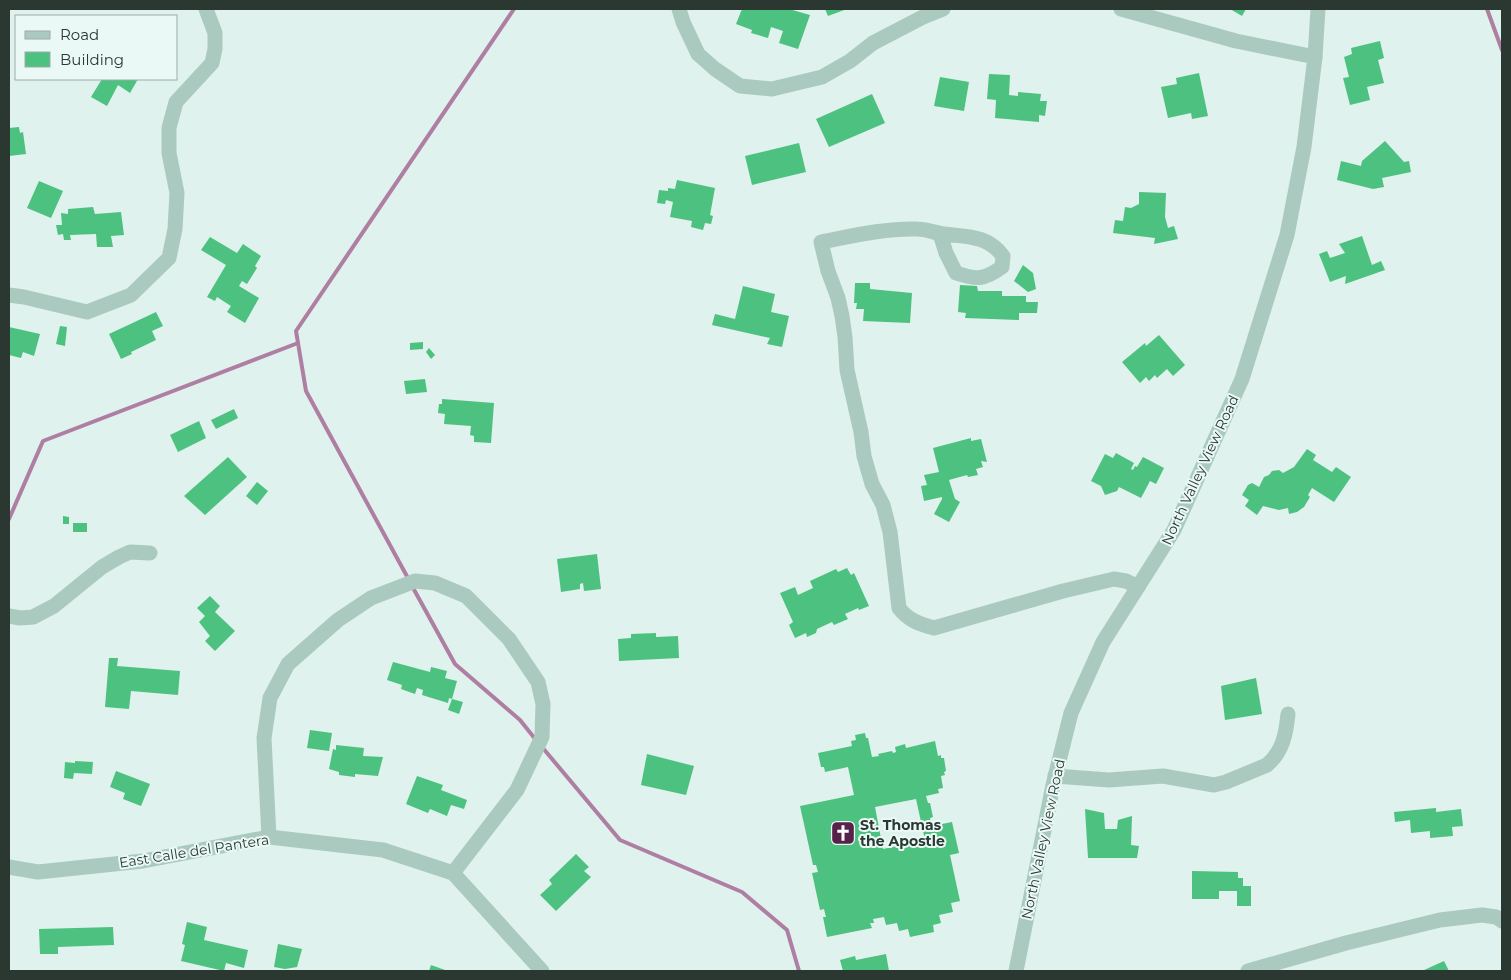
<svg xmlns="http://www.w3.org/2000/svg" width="1511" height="980" font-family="Montserrat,sans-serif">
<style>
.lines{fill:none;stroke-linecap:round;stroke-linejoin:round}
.stream{stroke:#ae7ea3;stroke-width:4}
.building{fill:#4dc180;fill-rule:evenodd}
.minor{stroke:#abcabf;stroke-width:15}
.labels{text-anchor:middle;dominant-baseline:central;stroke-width:4;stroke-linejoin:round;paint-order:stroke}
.street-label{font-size:14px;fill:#2a3831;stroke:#ebf9f6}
.poi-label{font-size:14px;font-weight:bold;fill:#2a3831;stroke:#ebf9f6;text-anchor:start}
</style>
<rect width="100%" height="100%" fill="#dff2ed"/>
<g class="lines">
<g class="stream">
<path d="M1487,9L1502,50"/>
<path d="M9,519L43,441L298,343"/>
<path d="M409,580L306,391L296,331L514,9"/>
<path d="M412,586L455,664L520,720L536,740"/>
<path d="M542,747L620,840L742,892L787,930L799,971"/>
</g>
</g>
<g class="building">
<path d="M742,9L760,10V9H789L810,15L798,49L779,43L783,31L771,27L768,38L751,33L752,30L736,24Z"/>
<path d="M825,9H847L828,16Z"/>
<path d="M1230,9H1246L1242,16Z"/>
<path d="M1380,41L1384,58L1378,60L1384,83L1367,87L1370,100L1350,105L1343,78L1349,77L1344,57L1352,54L1351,48Z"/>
<path d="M1199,73L1208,116L1192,119L1191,113L1168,118L1161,87L1177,84L1176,78Z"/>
<path d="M989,74L1010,75L1009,95L1018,96V92L1041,94L1040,101H1047L1045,116L1039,115V122L995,118L996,100L987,99Z"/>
<path d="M940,77L969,82L964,111L934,106Z"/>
<path d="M102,79H138L130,93L118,85L107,106L91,97Z"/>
<path d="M872,94L885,123L829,147L816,119Z"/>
<path d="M19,127L20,133L23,132L26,154L9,156V128Z"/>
<path d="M1385,141L1404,162L1409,161L1411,172L1382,178L1384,187L1373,189L1337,180L1341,161L1361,166L1362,161Z"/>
<path d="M799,143L806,172L752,185L745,156Z"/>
<path d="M677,180L715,188L710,215L713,216L711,224L705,223L703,230L691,227L692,221L670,217L673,202L666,200L665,204L657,203L659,190L668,191V188L675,189Z"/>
<path d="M39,181L63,191L51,218L27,208Z"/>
<path d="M1139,192L1166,193L1165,217L1168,228L1174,226L1178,239L1154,244L1155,238L1113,233L1115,220L1123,221L1125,207L1131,208L1139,204Z"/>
<path d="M93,207L95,214L121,212L124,235L111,236L113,247H97L96,234L70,235L71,240H64L63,234L58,235L56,225H62L61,213L68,214V209Z"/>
<path d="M1362,236L1372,265L1381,261L1385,270L1345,284L1346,276L1330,282L1319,254L1327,251L1330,258L1345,253L1339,244Z"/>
<path d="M210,237L237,253L243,244L261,256L255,266L257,268L247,284L242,281L239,286L259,298L245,323L227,312L231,306L217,297L215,301L207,297L226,265L201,250Z"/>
<path d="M1023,265L1033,273L1036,289L1028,292L1014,281Z"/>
<path d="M855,283H870V289L912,293L910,323L863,321L864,309H856L857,303H854Z"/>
<path d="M960,285L977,286L978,291H1002V296H1026V302H1038L1037,313H1019V320L965,318L966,313L958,312Z"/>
<path d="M743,286L775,294L771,312L789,316L782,347L767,344L770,338L712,325L715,314L735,319Z"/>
<path d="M156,312L163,326L152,331L156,340L131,352L132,354L121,359L109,334Z"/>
<path d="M60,326L67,327L65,346L56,344Z"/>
<path d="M9,327L40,334L34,356L23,352L21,358L9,355Z"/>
<path d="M1159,335L1185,365L1173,376L1167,369L1157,378L1155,375L1149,381L1146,377L1140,383L1122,362L1145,343L1146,346Z"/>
<path d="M423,342V349L410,350V343Z"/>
<path d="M429,348L435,355L431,359L426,352Z"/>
<path d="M425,379L427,392L406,394L404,381Z"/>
<path d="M442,399L494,403L491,443L474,442V436L470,435L471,426L444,424L445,414L438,413L439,404H442Z"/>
<path d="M234,409L238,418L216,429L211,420Z"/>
<path d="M199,421L206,438L178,452L170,435Z"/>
<path d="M971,438V441L981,439L987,462L981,461L983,467L976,469L978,475L968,477L967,475L949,480L955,499L960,502L949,522L934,514L942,499V497L924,501L921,486L927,485L924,475L939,472L933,448Z"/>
<path d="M1307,449L1316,455L1313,460L1332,472L1336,467L1351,477L1334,502L1312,488L1308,495L1310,497L1304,507L1297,512L1289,514L1288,508L1279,510L1263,506L1257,515L1245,506L1249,500L1242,495L1248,485L1252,483L1259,487L1264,477L1269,475L1272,471L1279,470L1283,473L1294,467Z"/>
<path d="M1116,453L1134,463L1131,469L1133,470L1135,466L1137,467L1143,457L1164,468L1156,484L1150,481L1141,498L1119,487L1117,491L1105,495L1101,486L1091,481L1105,454L1113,458Z"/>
<path d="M228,457L247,477L205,515L184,496Z"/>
<path d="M257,482L268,491L257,505L246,496Z"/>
<path d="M63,516L69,517V524H63Z"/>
<rect x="73" y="523" width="14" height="9"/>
<path d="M597,554L601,589L584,591L583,583L580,584V589L561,592L557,559Z"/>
<path d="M847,568L851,575L854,573L869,606L859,610L858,608L845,614L848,619L834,625L832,622L817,629L816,633L807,637L806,633L795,638L789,625L793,622L780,593L795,587L798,595L813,588L810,581L836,569L838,572Z"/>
<path d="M210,596L220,606L215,612L235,631L215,651L205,641L210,636L199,622L205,616L197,608Z"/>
<path d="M656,633V637L678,636L679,658L619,661L618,639L631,638V634Z"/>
<path d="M109,658H118L117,666L180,671L178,695L131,691L129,709L105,707Z"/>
<path d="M393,662L430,672L431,667L447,671L445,678L457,681L452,699L449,698L448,703L422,695L423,690L417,688L415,694L401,689L402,685L387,680Z"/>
<path d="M1256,678L1262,714L1225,720L1221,686Z"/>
<path d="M452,699L463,702L459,714L448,710Z"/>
<path d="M310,730L332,733L329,751L307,748Z"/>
<path d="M865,733L866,738H868L872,757L879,756L878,754L892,751L893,753L896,752L895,747L905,744L906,748L935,741L938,756L941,755V758H944L946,771L944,772L945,775L941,776L943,788L938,789L939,793L926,796L928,803H930L933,817L930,818L932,826L952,822L959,853L950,855L960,901L951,903L953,912L939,915L941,923L933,925L934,932L910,937L908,929L899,931L897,923L886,925L884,917L873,919L874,923H870L872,928L827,937L823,917H826L824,909L820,910L812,873L818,872L816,865H813L800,806L854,795L848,767L825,772L824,767H821L818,753L852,746L851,741L856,740L855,735ZM916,799L925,840L883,849L875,807Z"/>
<path d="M336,745L364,748L363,756L383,757L378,776L355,774V777L339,775V772L329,769L333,749L336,750Z"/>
<path d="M647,754L694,766L686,795L641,785Z"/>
<path d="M75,761L93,762L92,774L74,773L73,779L64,778L65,762L75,763Z"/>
<path d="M116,771L150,784L141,806L123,799L125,793L110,787Z"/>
<path d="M417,776L443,785L441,790L467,800L464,809L451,805L447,816L430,809L428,813L406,804Z"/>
<path d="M1436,808V812L1461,809L1463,826L1452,827L1453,836L1430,838V831L1411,833L1410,820L1395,822L1394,812Z"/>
<path d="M1085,809L1104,813L1105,829H1117L1118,820L1132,816L1131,845L1139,846L1137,858H1088Z"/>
<path d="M576,854L589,867L584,871L591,877L556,911L540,895L552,884L549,880Z"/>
<path d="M1192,871L1238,872V878H1243V886H1251V906H1237V891H1219V899H1192Z"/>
<path d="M187,922L207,927L204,940L248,950L244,968L226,963L224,971L181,961L185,945L182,944Z"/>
<path d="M113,927L114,945L58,947V954H40L39,929Z"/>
<path d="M278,944L302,949L297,967L285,969L274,967Z"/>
<path d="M886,954L889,971H843L840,960L855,956L856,960Z"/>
<path d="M1444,961L1449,971H1422Z"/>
<path d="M431,965L448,971H429Z"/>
</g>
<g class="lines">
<g class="minor">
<path d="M679,9L683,22L698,54L715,69L740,86L772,89L822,77L850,61L873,43L923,17L943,9"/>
<path d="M1121,9L1236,41L1315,57"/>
<path d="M940,234L946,253L956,273C977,280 984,280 1002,267L1003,256C987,235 968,237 944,234C935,233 926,229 917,229C885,228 852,236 821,242L828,271L838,298L842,316L845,337L847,370L861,432L864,456L872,484L883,505L890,532L899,608C908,620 919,624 934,628L1063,591L1114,579L1126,581L1138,587"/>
<path d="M9,295L24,297L87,312L131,295L169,258L175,229L177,193L169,153V128L176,102L212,63L215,49V33L206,9"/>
<path d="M9,616L20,618L33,617L54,606L102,567L119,557L130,552L150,553"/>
<path d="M1055,776L1109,780L1163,776L1214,785L1226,782L1267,765C1283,751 1286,734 1288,714"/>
<path d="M269,837L264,738L270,698L288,664L338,620L371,598L415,581L435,583L466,596L509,639L538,682L543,704L542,737L517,790L453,873"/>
<path d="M9,867L38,872L143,861L269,837L383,850L453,873L542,971"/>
<path d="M1016,971L1053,785L1071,713L1103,642L1174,530L1242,379L1287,235L1304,147L1315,57L1318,9"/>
<path d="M1248,971L1346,943L1440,920L1482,915L1496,917L1502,921"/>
</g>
</g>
<defs>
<symbol id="church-square" viewBox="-11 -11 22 22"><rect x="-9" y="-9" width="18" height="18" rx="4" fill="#582149" stroke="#ebf9f6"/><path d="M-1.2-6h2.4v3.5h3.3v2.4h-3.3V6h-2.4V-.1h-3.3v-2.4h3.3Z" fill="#fff"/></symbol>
</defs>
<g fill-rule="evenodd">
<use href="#church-square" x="829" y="819" width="28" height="28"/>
</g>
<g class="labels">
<g class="street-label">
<text transform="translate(1200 470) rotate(-65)">North Valley View Road</text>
<text transform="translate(1043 839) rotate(-78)">North Valley View Road</text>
<text transform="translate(194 851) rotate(-9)">East Calle del Pantera</text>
</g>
<g class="poi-label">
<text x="860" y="825">St. Thomas<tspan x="860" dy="16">the Apostle</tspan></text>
</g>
</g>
<rect width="1511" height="980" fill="none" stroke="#2a3831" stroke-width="20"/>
<rect x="15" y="15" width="162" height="65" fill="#ebf9f6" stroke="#9eaca7"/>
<rect x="25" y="31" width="25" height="8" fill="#abcabf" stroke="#9eaca7"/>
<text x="60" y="40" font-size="15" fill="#2a3831">Road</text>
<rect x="25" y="52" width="25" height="15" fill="#4dc180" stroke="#9eaca7"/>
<text x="60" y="65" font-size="15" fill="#2a3831">Building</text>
</svg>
